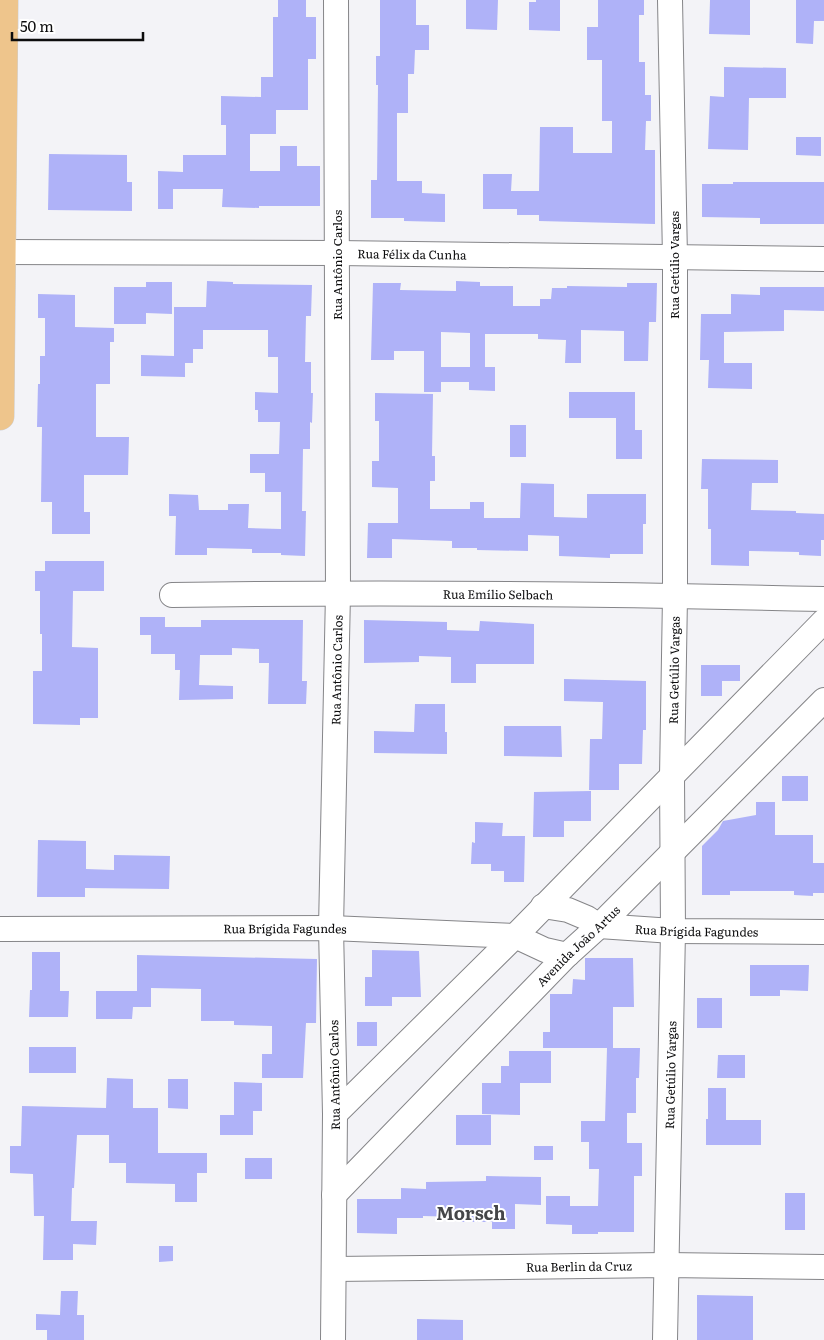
<svg xmlns="http://www.w3.org/2000/svg" width="824" height="1340" font-family="Literata,serif">
<style>
.building{fill:#afb2f8;fill-rule:evenodd}
.lines{fill:none;stroke-linecap:round;stroke-linejoin:round}
.minor-casing{stroke:#858588;stroke-width:26}
.major-casing{stroke:#cececf;stroke-width:29}
.minor{stroke:#fff;stroke-width:24}
.major{stroke:#eec58c;stroke-width:28}
.labels{text-anchor:middle;dominant-baseline:central;stroke-width:4;stroke-linejoin:round;paint-order:stroke}
.street-label{font-size:12px;fill:#0c0c0d;stroke:#fff}
.district-label{font-size:18px;font-weight:bold;fill:#454648;stroke:#fff}
</style>
<rect width="100%" height="100%" fill="#f3f3f7"/>
<g class="building">
<path d="M278,0H306V17H316V59H308V110H276V134H250V171H280V146H297V166H320V206H259V208L222,207L223,189H173V209H158V171L183,172V155H226V125H221V96L261,97V77H273V17H278Z"/>
<path d="M380,0H416V25H429V50H415L414,74H408V113H397V181H422V193L445,194V222L404,221V218H371V180H377L378,85H376V56H380Z"/>
<path d="M466,0H498L497,30L466,29Z"/>
<path d="M536,0H560V31L529,30V2H536Z"/>
<path d="M598,0H644V15H639V62H645V95H651V121H646L645,150H655V224L539,221V215H517V209H483V174H512L511,191H539L540,127H573V153H612V121H602V60H587V27H598Z"/>
<path d="M710,0H750V35L709,34Z"/>
<path d="M796,0H824V21H814L813,44L796,43Z"/>
<path d="M724,67L786,68V98H749L748,150L708,149L710,96L724,97Z"/>
<path d="M796,137H821V156L796,155Z"/>
<path d="M49,154L127,155V182H132V211L48,210Z"/>
<path d="M733,182H824V224H760V218L702,217V184H733Z"/>
<path d="M207,281L233,282V284L312,285L311,316H306L305,362H311V393H313L312,423L310,422V449H303L302,511H306L305,556L281,555V553H252V549L207,548V555H175L176,516H169V494L198,495L199,510H228V504H249L248,528L281,529V492H265V473H250V454H279L280,422H258V410H255V392L278,393V357H268V330H203V349H193V363H185V377L141,376V355L174,356V307H206Z"/>
<path d="M456,281L480,282V286H513V306H540V299H551L552,288H567V286L627,287V283H657L656,322H649L648,361H624V331L581,330V363H565L566,340L538,339V334H485V367H495V391L469,390V382H441V392H424V351H394V360H371L373,283H401L400,290L456,291ZM441,332L470,333V367H441Z"/>
<path d="M146,282H172V314L146,313V324H114V287H146Z"/>
<path d="M760,287H824V311L784,310V331L724,332V363H752V389L708,388L709,360H700L701,314H731V294L760,295Z"/>
<path d="M38,294L75,295V327L114,328V342H110V384H96V437H129L128,475H84V512H90V534H52V502H41L42,427H37L38,384H40V356H45V318H38Z"/>
<path d="M569,392H635V430H642V459H616V418H569Z"/>
<path d="M375,393L433,394L432,456H435V481H430V509H470V502H484V518H520L521,483L554,484V517L587,518V494H646V524H643V554H610V558L559,556V536L528,535V551L477,550V548H452V541L392,539V558H367L368,523H398V488L372,487V461H379V421H375Z"/>
<rect x="510" y="425" width="16" height="32"/>
<path d="M702,459L778,460V483H752L751,510L796,511V513L824,514V540H821V556L799,555V552L749,551V566L711,565V529H708V489H701Z"/>
<path d="M45,561H104V591H73L72,647L98,648V718H80V725L33,724V671H42V634H40V591H35V571H45Z"/>
<path d="M140,617H165V627H201V620H303L302,681H307L306,704H268L269,663H259V649L232,648V655H200L199,685L233,686V699L179,700L180,670H175V654H151V635H140Z"/>
<path d="M364,620L447,622V630L479,631L480,621L534,624V664H476V683H451V657L419,656V662L364,663Z"/>
<path d="M701,665H740V681H722V696H701Z"/>
<path d="M564,679L646,681V730H643L642,764H619V790H589L590,739H602L603,702L564,701Z"/>
<path d="M415,704H445V732H447V754L374,753V731L414,732Z"/>
<path d="M504,726H561L562,757L504,756Z"/>
<rect x="782" y="776" width="26" height="25"/>
<path d="M591,791V821H564V837H533L534,792Z"/>
<path d="M756,802H775V835H813V863H824V893H813V896L794,895V891H730V895H702V846L718,830L723,821L756,815Z"/>
<path d="M475,822L503,823L502,836H525L524,882H504V871H491V864H471L472,842L475,843Z"/>
<path d="M38,840L86,841V869L114,870V855L170,856L169,889L85,888V897H37Z"/>
<path d="M372,950L419,951L421,997H392V1006H365V977H372Z"/>
<path d="M32,952H60V991H69L68,1017H29L30,990H32Z"/>
<path d="M137,955L317,959L316,1023H306L303,1078H262V1054H272V1026L234,1025V1021H201V989L151,988V1007H133L132,1019H96V991H137Z"/>
<path d="M585,958H633L634,1007H613V1048H543V1032H550V994H572L573,979L585,980Z"/>
<path d="M750,965H809L808,991L780,990V996H750Z"/>
<rect x="697" y="998" width="25" height="30"/>
<rect x="357" y="1022" width="20" height="24"/>
<rect x="29" y="1047" width="47" height="26"/>
<path d="M607,1048H640L639,1078H636V1113H627V1143H642V1176H634V1232H598V1234H572V1225L546,1224V1196H570V1206H598L599,1169H589V1142H581V1121H605Z"/>
<path d="M509,1051H551V1083H520V1115L482,1114V1083H501V1066H509Z"/>
<path d="M718,1055H745V1078H717Z"/>
<path d="M107,1078L133,1079V1108H158V1153H207V1173H197V1202H175V1184L126,1183V1163H109V1135H77L74,1188H72L71,1221H97L96,1245L73,1244V1260H43L44,1216H34L33,1174L10,1173V1146H21L22,1106L106,1108Z"/>
<path d="M168,1079H188V1109L168,1108Z"/>
<path d="M234,1082L262,1083V1111H253V1135H220V1115H234Z"/>
<path d="M708,1088H726V1120H761V1145H706V1119H708Z"/>
<rect x="456" y="1115" width="35" height="30"/>
<rect x="534" y="1146" width="19" height="14"/>
<rect x="245" y="1158" width="27" height="21"/>
<path d="M486,1176L541,1177V1205L515,1204V1229H492V1222H461V1217L423,1216V1218H397V1234L357,1233V1199H401V1188L426,1189V1182L486,1181Z"/>
<rect x="785" y="1193" width="20" height="37"/>
<path d="M159,1246H173V1261L159,1262Z"/>
<path d="M61,1291H78L77,1315H84V1340H47V1330H36V1314L60,1315Z"/>
<path d="M697,1295L753,1296V1340H697Z"/>
<path d="M417,1319L463,1320V1340H417Z"/>
</g>
<g class="lines">
<defs>
<g id="minor">
<path id="s1" d="M0,252L337,253L824,259"/>
<path id="s2" d="M172,595C389,592 607,594 824,599"/>
<path id="s3" d="M543,906L568,910L587,918L599,926L673,931L824,932"/>
<path id="s4" d="M0,929L331,928L515,936L545,950L567,955"/>
<path d="M335,1114L515,936L824,621"/>
<path id="s5" d="M334,1195L567,955L599,926L824,700"/>
<path id="s6" d="M334,1269L666,1265L824,1267"/>
<path id="s7" d="M333,1340L335,1114L331,928L338,593L336,0"/>
<path id="s8" d="M665,1340L673,931L672,777L675,596V258L670,0"/>
</g>
<path id="major" d="M0,416L4,0"/>
</defs>
<use href="#minor" class="minor-casing"/>
<use href="#major" class="major-casing"/>
<use href="#minor" class="minor"/>
<use href="#major" class="major"/>
</g>
<g class="labels">
<g class="street-label">
<text stroke="none"><textPath href="#s1" startOffset="412">Rua Félix da Cunha</textPath></text>
<text transform="translate(337 265) rotate(-90)">Rua Antônio Carlos</text>
<text transform="translate(674 265) rotate(-90)">Rua Getúlio Vargas</text>
<text stroke="none"><textPath href="#s2" startOffset="326">Rua Emílio Selbach</textPath></text>
<text stroke="none"><textPath href="#s7" startOffset="670">Rua Antônio Carlos</textPath></text>
<text stroke="none"><textPath href="#s8" startOffset="670">Rua Getúlio Vargas</textPath></text>
<text stroke="none"><textPath href="#s4" startOffset="285">Rua Brígida Fagundes</textPath></text>
<text stroke="none"><textPath href="#s3" startOffset="158">Rua Brígida Fagundes</textPath></text>
<text stroke="none"><textPath href="#s5" startOffset="349">Avenida João Artus</textPath></text>
<text transform="translate(334 1075) rotate(-91)">Rua Antônio Carlos</text>
<text stroke="none"><textPath href="#s8" startOffset="265">Rua Getúlio Vargas</textPath></text>
<text stroke="none"><textPath href="#s6" startOffset="245">Rua Berlin da Cruz</textPath></text>
</g>
<g class="district-label">
<text x="471" y="1212">Morsch</text>
</g>
</g>
<path d="M12 32v8h131v-8" fill="none" stroke="#0c0c0d" stroke-width="2.5"/>
<text x="20" y="32" font-size="15" fill="#0c0c0d" stroke="#ffffff" stroke-width="4" paint-order="stroke">50 m</text>
</svg>
